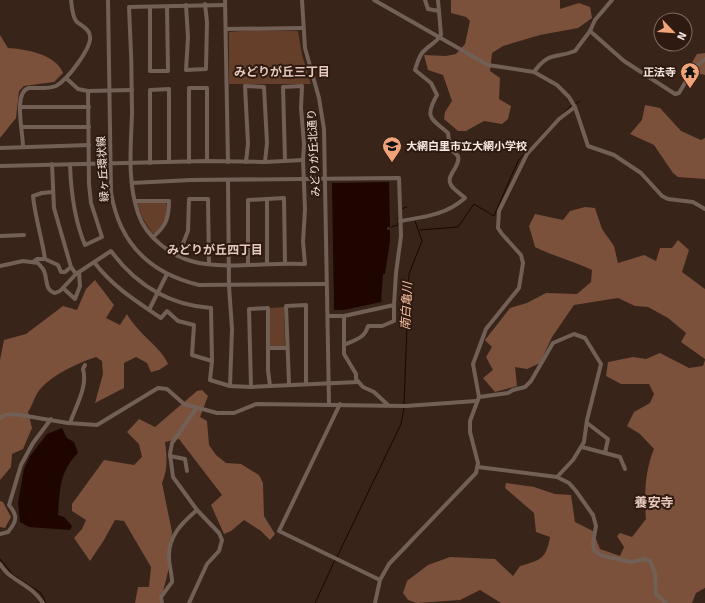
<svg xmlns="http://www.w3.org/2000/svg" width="705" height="603" font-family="Signika,'Noto Sans JP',sans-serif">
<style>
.green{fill:#653f2a}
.forest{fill:#7b513b}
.water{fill:#1f0500}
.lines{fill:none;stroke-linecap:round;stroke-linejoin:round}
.stream{stroke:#1f0500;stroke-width:1}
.minor{stroke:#725f55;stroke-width:4}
.labels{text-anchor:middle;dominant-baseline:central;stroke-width:4;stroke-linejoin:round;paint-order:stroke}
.poi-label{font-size:11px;font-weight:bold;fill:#f7e9e2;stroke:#2e1a10;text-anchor:end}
.street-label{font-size:11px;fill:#f7e9e2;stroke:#2e1a10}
.neighbourhood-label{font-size:12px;font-weight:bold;fill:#e4c9bc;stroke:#2e1a10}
.water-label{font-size:12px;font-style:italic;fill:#fcc2a5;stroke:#2e1a10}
.quarter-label{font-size:13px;font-weight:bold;fill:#e4c9bc;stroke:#2e1a10}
</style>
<rect width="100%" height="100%" fill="#382419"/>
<g class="green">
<path d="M251,30L298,31L302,55L311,84H229V32Z"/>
<path d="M166,202C170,214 163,224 155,233H152L142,217L137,203Z"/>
<path d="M284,307L285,346H270V308Z"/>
</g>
<g class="forest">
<path d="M451,0H560V9L579,3L590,7L592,18L578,28L540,35L503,46L492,53L490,71L500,78L499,99L511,106L508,119L502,124L484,121L466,131H458L444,119L445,112L452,101L443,75L428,70L424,55L446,56L456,54L465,44L470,21L466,17L451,13Z"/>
<path d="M0,35L8,48C25,49 56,54 63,73L54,82L24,86L19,91L16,118L0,138Z"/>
<path d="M705,53V75L687,71L697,54Z"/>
<path d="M645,105L660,108L681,131L701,140L705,138V179L678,177L673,173L654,145L630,134L642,120Z"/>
<path d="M585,207L595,208L602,229L614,246L618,263L644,255L656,261L660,248H672L678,240L689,250L682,272L705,289V359L681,342L686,333L668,318L648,307L635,306L618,298L574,305L552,337L540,363L527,369L515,367L517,386L495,392L483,378L493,370L486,357L492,347L485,340L510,308L527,303L546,293L577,294L591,282L592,270C573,261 553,256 535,247L529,226L535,214L563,220L570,211Z"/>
<path d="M95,280L114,305L106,318L120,325L127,314C138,334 161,347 168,364L159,370L151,372L147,363L136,357L124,363V388L95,403L103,374L102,361L96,357C78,363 49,376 38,392C34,398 32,406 28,412L32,428L23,449L12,454L11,467L0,480V360L4,340L26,334L63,306L77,310L86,289Z"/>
<path d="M660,353L689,368L703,366L705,360V588L696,593L692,603H501L480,590L460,600L417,603L408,600L403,593L407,581L428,565L450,557L495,559L513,576L520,566C541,560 546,559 550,537L536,532L534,513L505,488L506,483L534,487L555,494L571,495L575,522L593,531L600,549L620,556L624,547L617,536L620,533L632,537L646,519C644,496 645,470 654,449L640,434L627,426L634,412L650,403L654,394L649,384H621L606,376L608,362L633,357L646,359Z"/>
<path d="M202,390L208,396L200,417L207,421L209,445L216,455L226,463L241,464L259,475L263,483L264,516L275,534L270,540L261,531L244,520L231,531L224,534L211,505L222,495L179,439L165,442C167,456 168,469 162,483L172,532L169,568L160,603H135L138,587H149L151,567L124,521L115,520L104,540L90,561L74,538L82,529L86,520L72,511V504L104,460L134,465L142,457L139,444L127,432L139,419L155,427L197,391Z"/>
<path d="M0,501L3,502L11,517L5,528L0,527Z"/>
</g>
<g class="water">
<path d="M389,182L390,227H387V230H390V241L385,274H383L381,302L344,310H334L332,183Z"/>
<path d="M62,428L67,438L74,442L78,453C59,472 60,490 58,515L64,517L72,526L70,530L29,527L20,522L18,502L24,469L30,456L47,434Z"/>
</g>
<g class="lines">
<g class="stream">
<path d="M575,104L580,101"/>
<path d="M401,209L407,207"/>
<path d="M391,227L398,225V218"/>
<path d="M420,230L458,227L474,204L494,216L518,161L549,127L572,105"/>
<path d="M404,404L409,274L422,241L415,221"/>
<path d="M337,557L401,424L404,408"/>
<path d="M0,559L13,575L41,593L46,603"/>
<path d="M315,603L335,560"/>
</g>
<g class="minor">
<path d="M108,0L111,192C119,243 149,273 199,285L326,284"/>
<path d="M225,0L228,162"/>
<path d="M302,0L305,48L319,98L324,129L329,403"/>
<path d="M374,0L488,65L534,72L557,85L569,97L575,107L588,146L614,155L641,173L662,196L668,199L693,202L705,209"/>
<path d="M425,0L428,9L439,11"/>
<path d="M186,5L188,37L186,70L206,69L207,22L205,4"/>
<path d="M225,5L129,7C131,42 132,78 132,113C131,146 127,181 138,213C146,238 173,258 199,263C233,269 270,262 305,264L303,242L305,209L303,160L304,144L301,108L302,86L283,87L285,160"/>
<path d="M150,7V71H168L167,7"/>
<path d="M226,29L302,28"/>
<path d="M590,31L624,61L675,94L679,93L693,69L705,59"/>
<path d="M534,72C549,51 555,59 575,51L590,31L595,20L612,0"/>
<path d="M66,78L78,89L88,91L132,90"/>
<path d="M20,107H89"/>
<path d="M22,127H89"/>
<path d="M23,146C23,133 13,91 29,88C37,88 49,89 56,86C67,80 92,48 90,36C89,28 81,26 76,21C72,15 72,7 71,0"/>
<path d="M0,148L89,145"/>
<path d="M189,162V88H207V161"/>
<path d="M246,162L248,144L245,86L264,87L267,143L265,162"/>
<path d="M150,163V90L169,89V162"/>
<path d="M52,164L54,208L71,267L76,274L111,251C136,285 169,305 211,308L212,361L210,380L230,386L251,387L358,382"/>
<path d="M70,165C71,193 74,219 85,245L102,237L91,203L89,184L88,91"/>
<path d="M0,166L207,161L265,162L303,160"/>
<path d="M228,180L229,286L232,329L230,386"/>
<path d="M132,183L191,180L399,178L401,236L396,273L394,305L344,316H328"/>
<path d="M52,192L42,193L33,196C35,217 42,238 45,259L58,265L61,272H65L71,267"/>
<path d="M267,199V263"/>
<path d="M135,201H169C169,218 166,226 153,237"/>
<path d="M400,221C424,217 446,215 465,198C461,194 454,190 451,185C445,175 461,167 458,156L450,148L448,133C431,118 424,118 437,95L431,83L415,70C417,64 419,54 425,50C431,44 436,43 441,35L438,0"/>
<path d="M0,236L24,235"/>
<path d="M178,256L188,231L189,199H208L209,264"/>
<path d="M33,262L37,259H45"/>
<path d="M94,262C113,287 136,301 161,318L167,311L178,321L194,325L192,355L212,361"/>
<path d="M248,265V200L284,198L285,263"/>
<path d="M0,266L23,261L38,263C40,266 43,268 44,271C48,279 44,290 55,293L60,291L76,274"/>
<path d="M63,288L75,299L80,286L79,272"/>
<path d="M149,310L167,274"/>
<path d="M344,316V354L356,374V379L363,387L374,392L388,405"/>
<path d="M344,345C355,340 365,338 368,326H382L394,321V305"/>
<path d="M269,348H287"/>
<path d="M289,384L286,306L306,305V384"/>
<path d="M251,387L249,309L268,308V370L270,386"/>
<path d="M479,397L508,393L513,390L525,387L531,381L553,343L574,334L585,338L601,364L587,420L584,442L573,460L557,477"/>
<path d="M340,404L279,531L380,580"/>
<path d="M0,418L5,415L14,414L68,423L97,425L158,388L167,389L184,404L217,413H234L256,404L406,406L476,401"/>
<path d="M70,423C76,406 88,386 83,369L85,365"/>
<path d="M587,423L608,439L605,453"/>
<path d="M582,447L620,457L625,469"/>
<path d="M170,456L185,459L187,471"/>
<path d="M478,467L557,477L569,483L576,491L593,515L596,526L593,543L594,550L600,555L631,562L645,559L650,561L655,573L656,594L666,603"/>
<path d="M0,534L8,532C17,521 18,516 9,505L21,465L33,443L51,419"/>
<path d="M0,564C3,568 6,573 11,576C24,586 33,588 43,603"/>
<path d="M162,603L161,597L172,582C172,573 169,566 169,557C168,536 183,522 197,510"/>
<path d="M189,603L207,564L219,551L222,540L219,533L197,510L173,477L170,454L172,443L196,409"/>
<path d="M375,603L380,580L389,564L476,473L478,463L470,432V421L479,397L473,364L486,329L519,288L523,263L521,255L502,234L498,228L499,211L527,154L559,119L575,107"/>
</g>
</g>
<defs>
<symbol id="temple-pin" viewBox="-11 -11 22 30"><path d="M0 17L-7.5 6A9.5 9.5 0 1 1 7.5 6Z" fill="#f0a279" stroke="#2e1a10"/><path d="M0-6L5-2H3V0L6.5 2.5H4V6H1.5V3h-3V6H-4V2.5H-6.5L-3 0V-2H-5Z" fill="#111"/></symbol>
<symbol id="school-pin" viewBox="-11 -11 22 30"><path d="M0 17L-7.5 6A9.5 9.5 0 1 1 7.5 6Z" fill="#f0a279" stroke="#2e1a10"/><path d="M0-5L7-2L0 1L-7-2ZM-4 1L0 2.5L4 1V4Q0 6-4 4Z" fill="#111"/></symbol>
</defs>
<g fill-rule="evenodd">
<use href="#temple-pin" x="679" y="61" width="22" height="30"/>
<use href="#school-pin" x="381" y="135" width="22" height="30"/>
</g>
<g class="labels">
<g class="poi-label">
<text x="676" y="72">正法寺</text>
<text x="406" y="146" text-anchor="start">大網白里市立大網小学校</text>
</g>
<g class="street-label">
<text transform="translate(314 153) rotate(-93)">みどりが丘北通り</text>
<text transform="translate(103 169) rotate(-93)">緑ヶ丘環状線</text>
</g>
<g class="neighbourhood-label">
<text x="282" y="72">みどりが丘三丁目</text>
<text x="215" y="250">みどりが丘四丁目</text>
</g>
<g class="water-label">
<text transform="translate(407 306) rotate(-87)">南白亀川</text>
</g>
<g class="quarter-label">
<text x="654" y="503">養安寺</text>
</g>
</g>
<g transform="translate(673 32) rotate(115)"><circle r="19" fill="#2e1a10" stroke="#7e6d64"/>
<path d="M0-3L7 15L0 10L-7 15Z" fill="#f0a279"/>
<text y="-6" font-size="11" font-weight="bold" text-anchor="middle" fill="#f7e9e2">N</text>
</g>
</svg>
